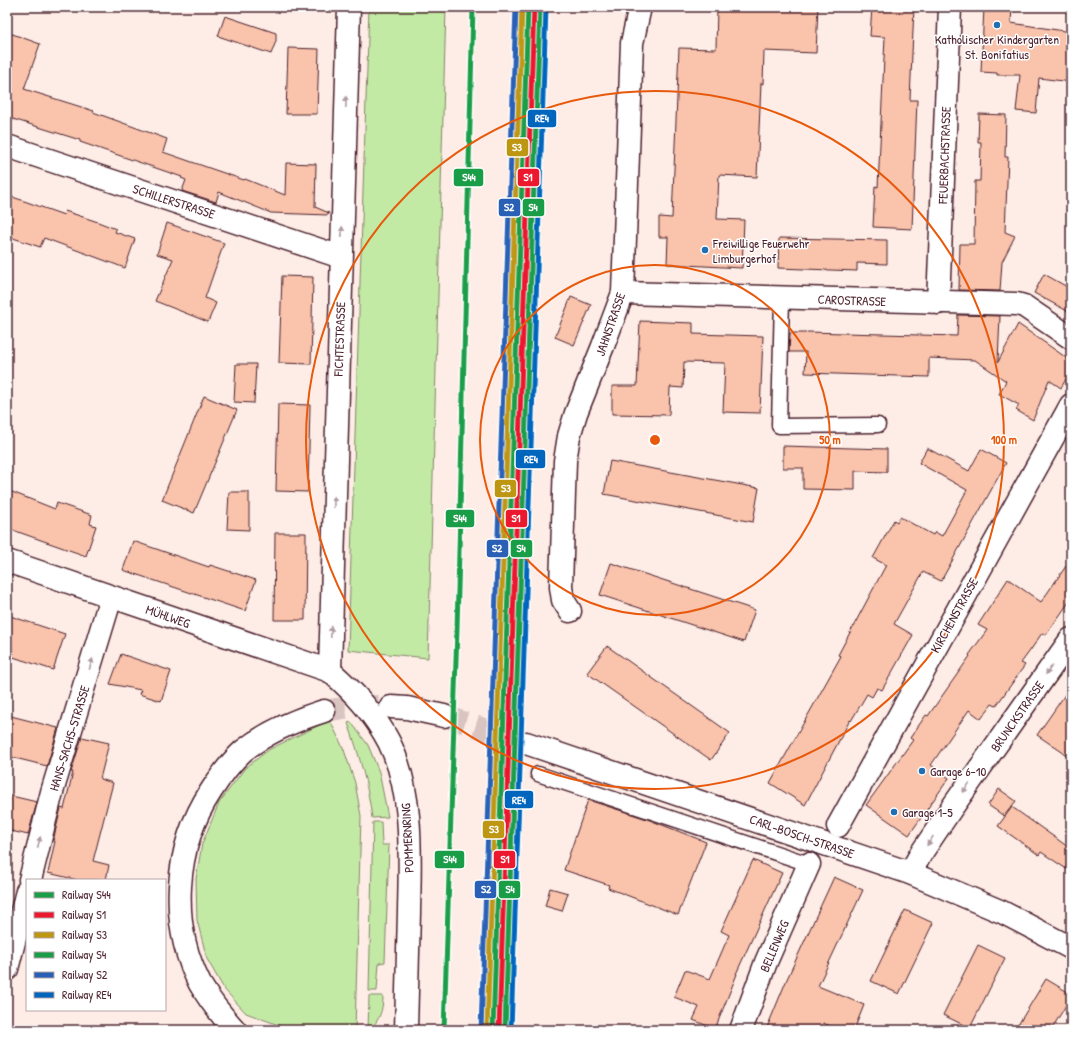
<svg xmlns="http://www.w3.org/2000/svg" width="1078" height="1037" font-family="'Patrick Hand',sans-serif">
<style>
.green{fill:#c2eaa5;stroke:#868468}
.building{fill:#f9c3ac;stroke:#4a1f2b}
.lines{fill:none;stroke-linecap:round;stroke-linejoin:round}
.minor-tunnel{stroke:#d9c4c1;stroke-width:22;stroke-dasharray:22 11;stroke-linecap:butt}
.service-casing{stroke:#4a1f2b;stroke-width:17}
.minor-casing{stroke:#4a1f2b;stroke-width:25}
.service{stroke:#fff;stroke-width:14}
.minor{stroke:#fff;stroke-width:22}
.rail-1-casing{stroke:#fff;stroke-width:8}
.rail-2-casing{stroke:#fff;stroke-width:8}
.rail-3-casing{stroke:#fff;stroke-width:8}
.rail-4-casing{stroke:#fff;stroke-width:8}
.rail-5-casing{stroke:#fff;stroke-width:8}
.rail-6-casing{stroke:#fff;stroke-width:8}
.rail-1{stroke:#1a9d47;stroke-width:5}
.rail-2{stroke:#ec192e;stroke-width:5}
.rail-3{stroke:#be9712;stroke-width:5}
.rail-4{stroke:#1a9d47;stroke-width:5}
.rail-5{stroke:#2960b5;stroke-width:5}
.rail-6{stroke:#0065bd;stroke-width:5}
.oneway{fill:#ae9aa0}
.ring{fill:none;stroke:#e8590c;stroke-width:2}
.poi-dot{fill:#1f6fb2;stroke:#fff;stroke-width:1.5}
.labels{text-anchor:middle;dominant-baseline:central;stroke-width:3;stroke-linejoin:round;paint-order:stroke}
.poi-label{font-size:13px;fill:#4a1f2b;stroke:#fff;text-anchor:start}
.street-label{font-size:13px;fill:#4a1f2b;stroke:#fff}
.centre{fill:#e8590c;stroke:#fff;stroke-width:2}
.ring-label{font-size:12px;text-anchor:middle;font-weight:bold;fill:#e8590c;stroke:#fff;stroke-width:3;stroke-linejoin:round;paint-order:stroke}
.line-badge{stroke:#fff;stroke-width:1.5}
.badge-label{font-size:11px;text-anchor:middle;font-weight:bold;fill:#fff}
</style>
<rect width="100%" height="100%" fill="#fdede6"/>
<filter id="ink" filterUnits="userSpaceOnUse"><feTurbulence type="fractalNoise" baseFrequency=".025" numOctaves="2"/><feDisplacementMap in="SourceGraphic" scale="8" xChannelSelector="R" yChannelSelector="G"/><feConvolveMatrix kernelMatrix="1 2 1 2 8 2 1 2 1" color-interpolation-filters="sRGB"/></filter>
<g filter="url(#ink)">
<g class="green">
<path d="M369,7H446L428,658L348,650Z"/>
<path d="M330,720L344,750L355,783L361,816L355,1030H292L246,1013L224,989L207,959L197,920L196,879L202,844L219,803L245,768L270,749Z"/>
<path d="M351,722L368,745L379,772L388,817L372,818C368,785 359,754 348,723Z"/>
<path d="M373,822H381L382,845H389L385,962L379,963L377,991H369Z"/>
<path d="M369,996H383C383,1010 380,1020 369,1030H368Z"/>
</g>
<g class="building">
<path d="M717,7H818L816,53L764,51L763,84L761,83L757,177L719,175L717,219L744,220L742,268L667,264L668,237H659V217L672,218L679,48L716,49Z"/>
<path d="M872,7H914L910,100H917L912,229L873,227L875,186L878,187L885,37L870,36Z"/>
<path d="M984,7H1012L1011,23L1071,32V82L1039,78L1036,113L1016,111L1020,75H997V73L981,72Z"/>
<path d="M225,16L276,33V41L271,54L218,36Z"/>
<path d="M7,32L40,44L24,89L94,111L93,112L167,139L163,152L244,180L245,179L285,195L286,163L316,164L315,207L329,213L328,215L271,213L219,192L216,202L182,191L186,180L181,178L182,177L80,142V140L13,119L9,129H7Z"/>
<path d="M288,48L319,49L317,114H286Z"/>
<path d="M979,114L1006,115L1005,157H1008L1005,232L1015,236L1002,262L1000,291L959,290L960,244H974L975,181H980L981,142H978Z"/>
<path d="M7,195L64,215L65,211L98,222L116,229L115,232L135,239L125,268L44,238L40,247L7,236Z"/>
<path d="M167,223L224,243L205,298L216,303L208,322L155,301L173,259L157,254Z"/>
<path d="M779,238L887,240V264L857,263V271L778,268Z"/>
<path d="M1044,274L1071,289V313L1034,293Z"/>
<path d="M282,276L313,277L311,364L279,363Z"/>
<path d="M571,297L591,305L574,345L555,337Z"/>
<path d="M958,315L1000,316L998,362L1018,324L1071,361V370L1061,388L1049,380L1033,420L1016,410L1019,405L999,394L1006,381L975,360L929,358V377L805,373L806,352H789L790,333H806L807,332L957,336Z"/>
<path d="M640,321L693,323V334L763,336L760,413L723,412L725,363L684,362L683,388L670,387L669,415L612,414V386H637Z"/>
<path d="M236,364H256L254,403L234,402Z"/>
<path d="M204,396L237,410L194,513L162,500Z"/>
<path d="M278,404L310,405L308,492L276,491Z"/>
<path d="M783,446L887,449V472L855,471V490L803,489V468H783Z"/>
<path d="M927,448L969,471L981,449L1006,463L941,581L923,572L894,624L913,635L882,690L877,688L872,697L867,694L851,721L850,720L805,805L770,783L841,656L838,655L886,565L873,558L894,520L897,522L900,517L933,535L935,532L942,536L967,490L919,463Z"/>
<path d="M610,461L759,488L753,522L604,494Z"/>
<path d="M7,490L55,509L57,503L92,515L90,524L96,526L86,556L7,528Z"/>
<path d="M229,492H249V530L227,529Z"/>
<path d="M275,533H306L305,620H274Z"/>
<path d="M133,541L209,567L210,565L256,580L245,611L123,570Z"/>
<path d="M1071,559V599L1046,635L1042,633L1032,648L1021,663L1025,665L996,706L992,704L981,719L969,710L931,765L949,778L909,835L866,805L913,740L910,738L926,715L928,716L970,656L969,655L987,630L978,625L1008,579L1041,602Z"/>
<path d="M611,563L755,610L744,642L600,595Z"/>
<path d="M7,615L65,634L53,670L7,655Z"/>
<path d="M607,646L730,733L711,760L587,673Z"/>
<path d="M121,654L171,671L161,701L139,694L141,690L110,684Z"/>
<path d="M1071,686V758L1037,735Z"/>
<path d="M7,715L58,728L47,766L7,756Z"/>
<path d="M82,737L109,743L100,779L113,783L93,861L109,865L106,880H78L48,873L55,841H53L61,808L64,809L73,772H71Z"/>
<path d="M999,789L1016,801L1004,816L988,805Z"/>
<path d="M7,795L37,802L28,835L7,830Z"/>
<path d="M588,800L647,819L706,842L678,915L608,888L609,885L564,870Z"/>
<path d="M1012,807L1071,849V872L1041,852L1039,855L998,826Z"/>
<path d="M753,860L782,873L736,974H737L715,1029L693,1020L699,1007L674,997L685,970L710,979L729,935L721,931Z"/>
<path d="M834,877L863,890L818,986L864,1005L854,1030H840L823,1023L820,1030H766L787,979Z"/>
<path d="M550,888L568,893L562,911L545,906Z"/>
<path d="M905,910L933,923L899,994L871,981Z"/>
<path d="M978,945L1005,958L970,1028L943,1015Z"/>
<path d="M1046,979L1071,994V997L1051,1030H1015Z"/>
</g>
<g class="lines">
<g class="minor-tunnel">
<path d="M324,711L357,706H380"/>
<path d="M444,716L526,743"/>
</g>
<defs>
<g id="service">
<path d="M782,298L779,426L878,425"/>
<path d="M538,774L809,864"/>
</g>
<g id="minor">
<path d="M7,146L341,257"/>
<path d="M623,293L1017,304L1024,306L1071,338"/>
<path d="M938,303L950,7"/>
<path d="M7,561L330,671C354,692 374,713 389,742C414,793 410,857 409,912C408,951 407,991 406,1030"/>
<path d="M570,611L563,600L561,587L565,461L569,436L576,413L603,346L623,293L632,43L640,7"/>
<path d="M330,671L349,7"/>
<path d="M391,707L407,708L444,716"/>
<path d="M526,743L910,873L1002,912L1071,948"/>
<path d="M838,826L1071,405"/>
<path d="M910,873L922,852L951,809L1071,639"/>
<path d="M30,880L52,792L111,597"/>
<path d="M7,969L27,891"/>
<path d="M235,1030C222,1016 210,1001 200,984C169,924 174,847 211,791C220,777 231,762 243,751C267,732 295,720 324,711"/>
<path d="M741,1030L766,962L809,864"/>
</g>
</defs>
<use href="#service" class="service-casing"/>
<use href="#minor" class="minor-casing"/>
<use href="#service" class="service"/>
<use href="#minor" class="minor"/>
<defs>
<g id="rail-1">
<path d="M444,1030L457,629L473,7"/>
<path d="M493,1030L528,7"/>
</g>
<path id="rail-2" d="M499,1030L534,7"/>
<path id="rail-3" d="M487,1030L522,7"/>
<path id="rail-4" d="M505,1030L540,7"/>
<path id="rail-5" d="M481,1030L516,7"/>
<path id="rail-6" d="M511,1030L546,8"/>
</defs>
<use href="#rail-1" class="rail-1-casing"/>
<use href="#rail-2" class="rail-2-casing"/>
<use href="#rail-3" class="rail-3-casing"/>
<use href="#rail-4" class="rail-4-casing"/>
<use href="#rail-5" class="rail-5-casing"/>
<use href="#rail-6" class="rail-6-casing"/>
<use href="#rail-1" class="rail-1"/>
<use href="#rail-2" class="rail-2"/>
<use href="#rail-3" class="rail-3"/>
<use href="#rail-4" class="rail-4"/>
<use href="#rail-5" class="rail-5"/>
<use href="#rail-6" class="rail-6"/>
</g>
<defs><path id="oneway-solid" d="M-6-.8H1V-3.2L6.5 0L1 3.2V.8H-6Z"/></defs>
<g class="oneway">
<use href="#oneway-solid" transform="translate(346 102) rotate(-88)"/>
<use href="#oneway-solid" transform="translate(342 232) rotate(-88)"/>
<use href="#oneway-solid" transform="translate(334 502) rotate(-88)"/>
<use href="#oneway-solid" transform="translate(331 632) rotate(-88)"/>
<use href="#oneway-solid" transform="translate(91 664) rotate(-73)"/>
<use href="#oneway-solid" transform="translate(1049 670) rotate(125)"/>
<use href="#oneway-solid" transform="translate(966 788) rotate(125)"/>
<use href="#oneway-solid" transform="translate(930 841) rotate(124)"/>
<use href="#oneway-solid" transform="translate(39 842) rotate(-76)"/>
</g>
</g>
<g class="ring">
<circle cx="655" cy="440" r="175"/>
<circle cx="655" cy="440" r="349"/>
</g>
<g class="poi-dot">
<circle cx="997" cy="25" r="4"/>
<circle cx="705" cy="250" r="4"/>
<circle cx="922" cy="771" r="4"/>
<circle cx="894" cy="812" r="4"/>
</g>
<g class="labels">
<g class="poi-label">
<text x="997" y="39" text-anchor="middle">Katholischer Kindergarten<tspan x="997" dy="15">St. Bonifatius</tspan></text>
<text x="713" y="243">Freiwillige Feuerwehr<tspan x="713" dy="15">Limburgerhof</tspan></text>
<text x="930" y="771">Garage 6-10</text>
<text x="902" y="812">Garage 1-5</text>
</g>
<g class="street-label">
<text transform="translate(944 155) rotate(-88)">FEUERBACHSTRASSE</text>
<text transform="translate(174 201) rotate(18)">SCHILLERSTRASSE</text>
<text transform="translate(852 300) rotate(2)">CAROSTRASSE</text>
<text transform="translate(610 324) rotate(-71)">JAHNSTRASSE</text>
<text transform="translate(339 339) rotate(-88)">FICHTESTRASSE</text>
<text transform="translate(954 615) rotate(-61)">KIRCHENSTRASSE</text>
<text transform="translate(168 616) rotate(19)">MÜHLWEG</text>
<text transform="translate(1017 716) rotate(-55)">BRUNCKSTRASSE</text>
<text transform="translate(69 738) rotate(-73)">HANS-SACHS-STRASSE</text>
<text transform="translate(802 836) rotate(19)">CARL-BOSCH-STRASSE</text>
<text transform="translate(407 838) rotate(-93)">POMMERNRING</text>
<text transform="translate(774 946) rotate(-67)">BELLENWEG</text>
</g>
</g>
<circle cx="655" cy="440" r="6" class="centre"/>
<g class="ring-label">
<text x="830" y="444">50 m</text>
<text x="1004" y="444">100 m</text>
</g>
<g class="line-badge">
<rect x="527" y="109" width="30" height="19" rx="4" fill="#0065bd"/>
<rect x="506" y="138" width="23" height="19" rx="4" fill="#be9712"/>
<rect x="517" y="168" width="23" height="19" rx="4" fill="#ec192e"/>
<rect x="453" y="168" width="31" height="19" rx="4" fill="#1a9d47"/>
<rect x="498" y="198" width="23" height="19" rx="4" fill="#2960b5"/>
<rect x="522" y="198" width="23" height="19" rx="4" fill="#1a9d47"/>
<rect x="515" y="449" width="31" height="20" rx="4" fill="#0065bd"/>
<rect x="494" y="479" width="23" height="19" rx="4" fill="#be9712"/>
<rect x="505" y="509" width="23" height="19" rx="4" fill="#ec192e"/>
<rect x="445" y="509" width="30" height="19" rx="4" fill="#1a9d47"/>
<rect x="486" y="539" width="23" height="19" rx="4" fill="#2960b5"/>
<rect x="510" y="539" width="23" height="19" rx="4" fill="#1a9d47"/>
<rect x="504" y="790" width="30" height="19" rx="4" fill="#0065bd"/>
<rect x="482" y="820" width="23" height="19" rx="4" fill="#be9712"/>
<rect x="493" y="850" width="23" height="19" rx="4" fill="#ec192e"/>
<rect x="434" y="850" width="31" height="19" rx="4" fill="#1a9d47"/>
<rect x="474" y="880" width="23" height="19" rx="4" fill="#2960b5"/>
<rect x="498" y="880" width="23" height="19" rx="4" fill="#1a9d47"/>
</g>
<g class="badge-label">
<text x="542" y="122">RE4</text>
<text x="517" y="151">S3</text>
<text x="528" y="181">S1</text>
<text x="469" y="181">S44</text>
<text x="509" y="211">S2</text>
<text x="533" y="211">S4</text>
<text x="531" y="463">RE4</text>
<text x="506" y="492">S3</text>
<text x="516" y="522">S1</text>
<text x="460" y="522">S44</text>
<text x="497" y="552">S2</text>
<text x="521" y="552">S4</text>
<text x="519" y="804">RE4</text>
<text x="494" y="833">S3</text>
<text x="505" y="863">S1</text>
<text x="450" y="863">S44</text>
<text x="486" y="893">S2</text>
<text x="510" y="893">S4</text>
</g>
<rect width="1078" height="1037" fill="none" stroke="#fff" stroke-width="24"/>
<rect x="12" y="12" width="1054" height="1013" fill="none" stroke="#4a1f2b" stroke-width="1.5" filter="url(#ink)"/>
<rect x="26" y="879" width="140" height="132" fill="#ffffff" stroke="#b7a5aa"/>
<rect x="34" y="892" width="20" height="6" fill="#1a9d47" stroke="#b7a5aa"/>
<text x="62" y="899" font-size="12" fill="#4a1f2b">Railway S44</text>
<rect x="34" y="912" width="20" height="6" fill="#ec192e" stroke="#b7a5aa"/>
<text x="62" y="919" font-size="12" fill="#4a1f2b">Railway S1</text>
<rect x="34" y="932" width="20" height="6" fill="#be9712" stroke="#b7a5aa"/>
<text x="62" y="939" font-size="12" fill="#4a1f2b">Railway S3</text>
<rect x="34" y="952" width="20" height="6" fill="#1a9d47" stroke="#b7a5aa"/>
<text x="62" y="959" font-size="12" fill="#4a1f2b">Railway S4</text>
<rect x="34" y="972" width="20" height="6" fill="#2960b5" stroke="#b7a5aa"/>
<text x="62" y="979" font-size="12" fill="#4a1f2b">Railway S2</text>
<rect x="34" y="992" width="20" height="6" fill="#0065bd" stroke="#b7a5aa"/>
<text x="62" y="999" font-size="12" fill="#4a1f2b">Railway RE4</text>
</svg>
